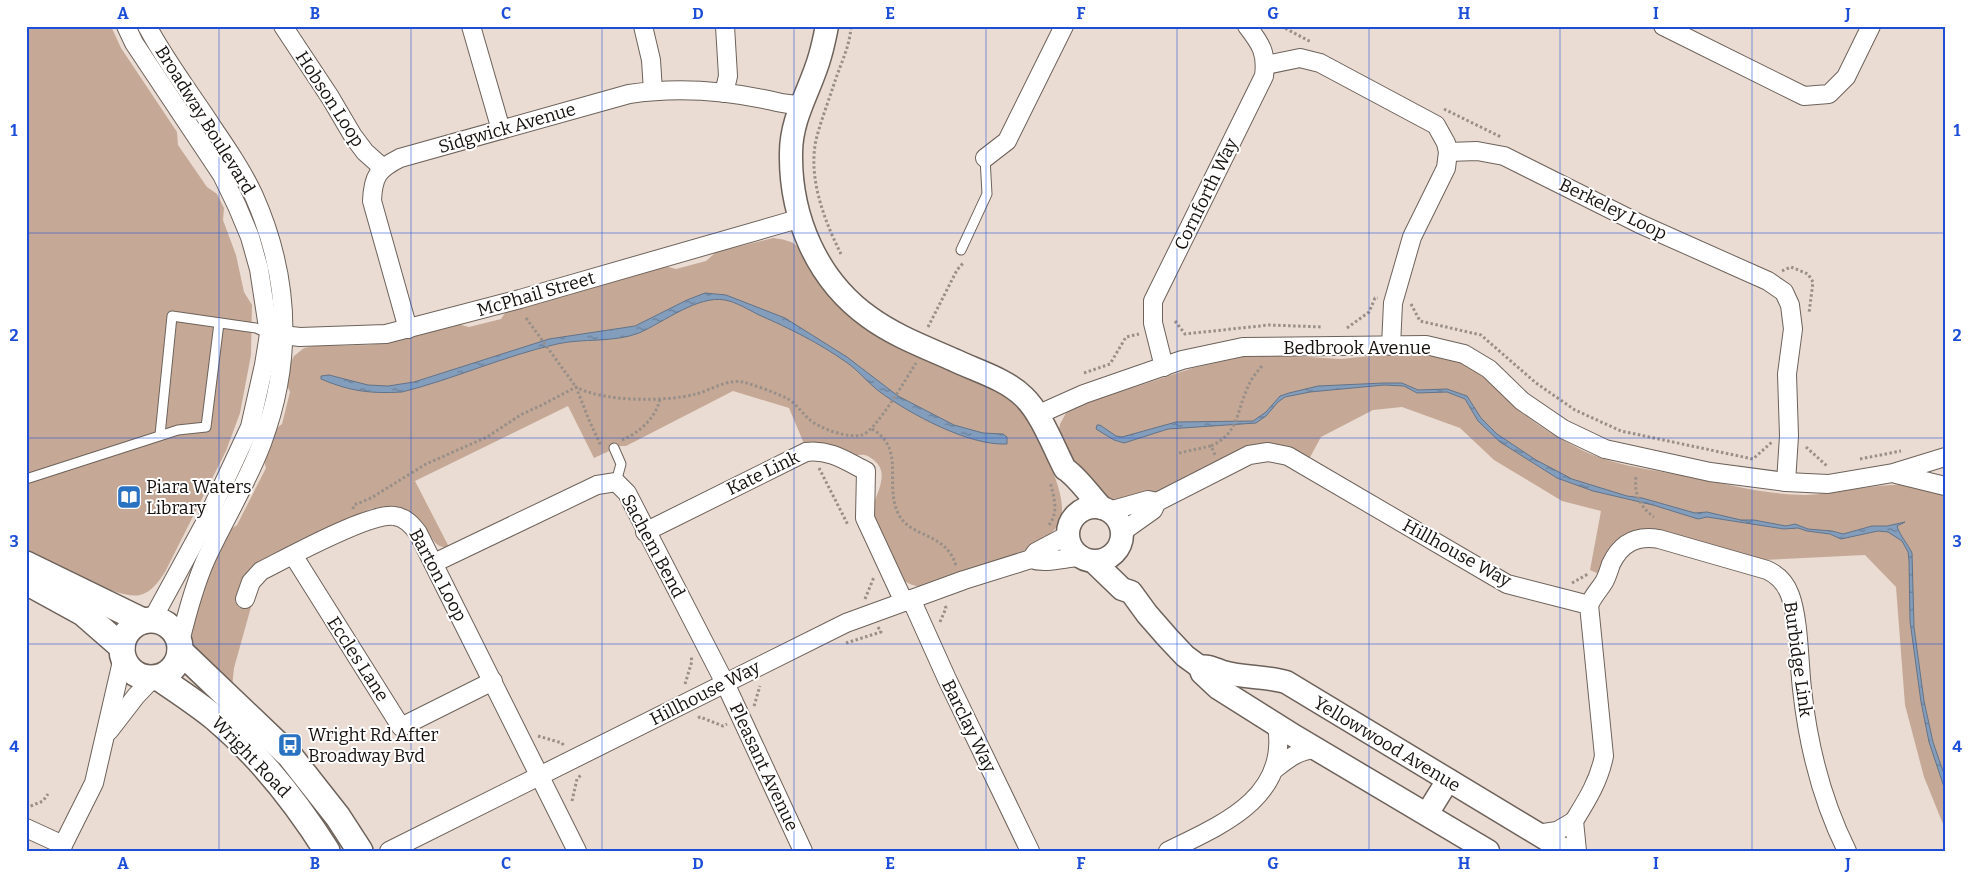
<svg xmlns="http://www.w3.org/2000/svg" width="1971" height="877" font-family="Bitter,serif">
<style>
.green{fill:#c5a996}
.water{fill:url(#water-ripples);stroke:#637388}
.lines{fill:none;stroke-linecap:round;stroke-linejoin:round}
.service-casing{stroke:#6d625a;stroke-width:11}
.minor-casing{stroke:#6d625a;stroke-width:20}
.tertiary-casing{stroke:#6d625a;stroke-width:25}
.secondary-casing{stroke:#6d625a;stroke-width:28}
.path{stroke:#998f88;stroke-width:3;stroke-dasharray:2.5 2.5;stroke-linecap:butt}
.service{stroke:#fff;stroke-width:9}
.minor{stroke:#fff;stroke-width:18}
.tertiary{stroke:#fff;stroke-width:22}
.secondary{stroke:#fff;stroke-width:25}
.grid{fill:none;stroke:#1d4ed8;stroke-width:1;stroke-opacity:0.55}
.labels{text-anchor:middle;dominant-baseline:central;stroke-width:4;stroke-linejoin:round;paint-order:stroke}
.street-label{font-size:18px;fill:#17120f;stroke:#fff}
.poi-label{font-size:18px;fill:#17120f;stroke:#fff;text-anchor:start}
.neatline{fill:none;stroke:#1d4ed8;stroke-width:2}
.grid-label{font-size:16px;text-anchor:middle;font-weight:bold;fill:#1d4ed8}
</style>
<defs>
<pattern id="water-ripples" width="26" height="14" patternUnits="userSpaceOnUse" patternTransform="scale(1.25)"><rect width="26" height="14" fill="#839dbc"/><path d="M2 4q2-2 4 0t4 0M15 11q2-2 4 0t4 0" fill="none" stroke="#6a7f97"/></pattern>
</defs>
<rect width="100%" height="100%" fill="#eadcd3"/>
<g class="green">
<path d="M26,26H111L121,48L177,132L178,145L207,187L217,194L224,208L223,220L236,255L244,292L252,305L251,355L240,413L226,451L165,572C159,581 152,592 140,595C118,601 49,560 26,549Z"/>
<path d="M773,238C799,241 799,247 812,268L999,389C1006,396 1015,402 1022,409C1033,420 1045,452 1051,467C1057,482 1065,503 1061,519C1052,550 952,579 923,588C916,586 907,584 902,579C897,573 872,522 872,517C871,496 895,474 871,458C862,451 854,458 846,457C832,454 818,450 805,446L789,408L733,391L626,446H620L594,458L568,406L415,481L449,547C433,550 430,531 422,522C414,513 401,508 390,507C384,506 376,508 370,509L254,568L243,579L235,602L251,607L234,668L232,687L191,647C182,618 215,559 228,531L237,525L266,468L263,458L274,430L282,424L290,392L286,383L289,366L294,356L304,348L314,346L369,345L400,340L458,324L469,327L501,319L507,310L665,266L676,269L706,261L716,252Z"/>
<path d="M1389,354C1410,355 1433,354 1453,360C1479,367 1496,391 1516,408C1534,423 1555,436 1576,447C1609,465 1648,469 1685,476C1722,483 1767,495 1805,495C1837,495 1923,471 1945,496V829L1924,777L1905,705L1896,587L1865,555L1763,560L1648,529C1618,532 1608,547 1599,574L1590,570L1601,511L1562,501L1494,460L1460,428L1402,407L1373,410L1321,437L1308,461L1278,446L1157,493L1108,503L1089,490L1058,436L1060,424L1066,413L1073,407L1193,368L1242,357L1277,355L1341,359Z"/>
</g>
<g class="water">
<path d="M705,293L726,295L785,318L847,357L898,396L954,425L983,433L1003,434L1007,437V444C969,446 910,414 880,392C868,383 858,370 846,362C819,343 789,328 759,315C749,310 736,302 725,300C698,295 664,322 639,333C613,343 583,338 557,344C504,356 454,379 402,392C370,394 349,391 321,379V376L329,375L368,385L388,386L414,382L549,339L635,326L687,300Z"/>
<path d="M1384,383H1402L1418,390L1447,389L1467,396L1481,418L1497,434L1536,460L1572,479L1627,496L1642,498L1695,513L1707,512L1741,520H1754L1786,526L1795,524L1808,529L1832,531L1843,534L1872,526H1887L1905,522L1897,526C1900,536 1908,544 1912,553L1914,627L1924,701L1933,742L1945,777V790L1929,742L1921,702L1910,621L1909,561L1908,552L1902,541L1888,532L1878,531L1841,539L1830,534L1807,531L1798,528L1784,529L1707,517L1698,519L1653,505L1593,491L1557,478L1500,442L1478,421L1465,399L1447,392L1417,393L1404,386L1384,385L1310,392L1285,397L1278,402L1266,416L1256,423L1168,429L1124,443L1114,440L1096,429L1097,425H1100L1116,436L1122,437L1176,422L1253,421L1266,412L1280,396L1289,393L1318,386Z"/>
</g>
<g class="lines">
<defs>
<g id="service">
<path d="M961,250L987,194L985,158"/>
<path d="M160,435L172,316L256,328L269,334"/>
<path d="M614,448L621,464L616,482"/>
<path d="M26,479L178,430L206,427L219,323"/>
</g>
<g id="minor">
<path d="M126,26L134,43L222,175L237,206L250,237L259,269L269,334L264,365L250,427L206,521L152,620"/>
<path d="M147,26C166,62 191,94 213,128C228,150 243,172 254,196C290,277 293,360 262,443C247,483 224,520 206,559C194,586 187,613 180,642"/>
<path d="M283,26L330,97L353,136L365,152L383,168"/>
<path d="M471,26L501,130"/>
<path d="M643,26L651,60L653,91"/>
<path d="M1663,26L1804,96L1829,94L1846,77L1871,26"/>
<path d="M1266,65L1300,58L1320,63L1436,125L1446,143L1448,152L1446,168L1412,237L1393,303L1391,346"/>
<path d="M724,93L728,76L725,26"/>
<path d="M1448,152L1477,151L1504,156L1640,224L1768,281L1784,292L1790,305L1793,329L1787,374L1789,436L1786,482"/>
<path d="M985,158L1007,141L1064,26"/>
<path d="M408,329L372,201C373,176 378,169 400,158L629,94C677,87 730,91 777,102C785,104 792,104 800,106"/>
<path d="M273,334L300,337L386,334L520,299L798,219"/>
<path d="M1164,367L1153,323V301L1264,76C1267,53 1261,44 1247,26"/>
<path d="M1037,415L1084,394L1182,360L1243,347L1426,345L1464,354L1489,369L1522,401L1563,429L1605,449L1710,472L1786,482L1828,484L1893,473L1945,457"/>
<path d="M1896,474L1945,486"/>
<path d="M1109,511L1148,500L1157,502"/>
<path d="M645,532L806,452C830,449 846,461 866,471L865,518L904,602"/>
<path d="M1122,532L1153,510L1157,502L1249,455L1268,452L1288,456L1507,584L1589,605L1604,756C1599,781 1587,800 1574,821"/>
<path d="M293,555L401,727L493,681"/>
<path d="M1031,559L1036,552L1068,535"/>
<path d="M434,563L597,485L616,482L627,493L725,683L803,851"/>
<path d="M245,599L251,582L261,571C287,558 370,512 394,516C405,517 412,525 418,533L577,851"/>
<path d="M911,599L947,679L1030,851"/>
<path d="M1589,605C1593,596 1599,590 1604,582C1607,577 1609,570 1611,564C1621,543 1637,535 1659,539L1767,570C1778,575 1786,584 1790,595C1799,619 1799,663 1802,689C1808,744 1822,801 1847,851"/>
<path d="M109,731L136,696L153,678"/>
<path d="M1276,768C1289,758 1299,750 1316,749"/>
<path d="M26,828L63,845"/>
<path d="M1537,834L1557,831L1574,821L1577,851"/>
<path d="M60,851L94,783L123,657"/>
<path d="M389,851L846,623L964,580L1031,559C1045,564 1064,558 1079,557"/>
<path d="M1168,851C1221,825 1289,798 1277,726"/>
</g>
<g id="tertiary">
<path d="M827,26C825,36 823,46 820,56C811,89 791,117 791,153C790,217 817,280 869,317C895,336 925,347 954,360C977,371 1006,379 1024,397C1041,413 1054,448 1065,469C1077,476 1091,497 1102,508"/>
<circle cx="1095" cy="534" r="27"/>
<path d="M1094,562L1122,589L1131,592L1147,614L1168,638L1185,656L1200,667L1202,673L1218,688L1296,737L1488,851"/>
<path d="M1200,667C1208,665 1214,669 1223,672C1243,678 1265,676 1286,682L1566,851"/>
<path d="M1427,814L1448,780"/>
</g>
<g id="secondary">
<path d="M26,564L143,621"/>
<path d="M32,585L83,613L122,647"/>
<circle cx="151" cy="649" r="29"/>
<path d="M180,651L290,756L338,817L360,851"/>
<path d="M159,678C178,691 198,704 215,718C260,756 296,802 327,851"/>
</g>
</defs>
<use href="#service" class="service-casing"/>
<use href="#minor" class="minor-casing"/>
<use href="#tertiary" class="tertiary-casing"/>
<use href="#secondary" class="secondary-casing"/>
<g class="path">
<path d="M1281,26L1311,42"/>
<path d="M1444,109L1501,137"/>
<path d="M841,254C824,220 808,178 816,140C821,120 829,100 835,81C841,63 850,46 851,26"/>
<path d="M1782,271L1791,267L1808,274L1813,282L1809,313"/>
<path d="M1411,304L1420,321L1481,335L1536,383L1575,410L1621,431L1753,459L1772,442"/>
<path d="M526,318L576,387L589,420L601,446"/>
<path d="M1175,321L1185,334L1269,325L1323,327"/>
<path d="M928,327L957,270L964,262"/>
<path d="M1347,328L1369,312L1375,298H1378"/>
<path d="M1084,373L1110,364L1126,337L1139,334"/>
<path d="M872,429C906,449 884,483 898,513C910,539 946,531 956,566"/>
<path d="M622,440C639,433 657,417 660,398"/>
<path d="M1211,446C1239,433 1236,413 1247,389C1250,380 1256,373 1262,366"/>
<path d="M1806,447L1827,466"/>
<path d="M1179,453L1211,446L1215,455"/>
<path d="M1860,459L1901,451"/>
<path d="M819,468L848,525"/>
<path d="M1636,477C1634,494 1640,507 1654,517"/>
<path d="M353,509L354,505L371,498L426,464L487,437L522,414L540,406L576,387C603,402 666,402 696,394C711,390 727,379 743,382C757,386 774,392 786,398C795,402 801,412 809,419C818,428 849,439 862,435C876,431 907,377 916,363"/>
<path d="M1049,525C1059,512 1054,497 1050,482"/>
<path d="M1572,583L1588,574"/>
<path d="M865,599L874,577"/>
<path d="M940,622L946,608L944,604"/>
<path d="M846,643L881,632L878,627"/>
<path d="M685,684L692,661L691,657"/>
<path d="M754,706L760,686"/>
<path d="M698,718L700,717L723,726L727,724"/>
<path d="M538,736L562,743L564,746"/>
<path d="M572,801L577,779L581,775"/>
<path d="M26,808L43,801L48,794"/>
</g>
<use href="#service" class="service"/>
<use href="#minor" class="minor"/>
<use href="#tertiary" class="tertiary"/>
<use href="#secondary" class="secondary"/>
</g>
<path class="grid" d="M219,26V851M411,26V851M602,26V851M794,26V851M986,26V851M1177,26V851M1369,26V851M1560,26V851M1752,26V851M26,233H1945M26,438H1945M26,644H1945"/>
<defs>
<symbol id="library-square" viewBox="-11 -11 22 22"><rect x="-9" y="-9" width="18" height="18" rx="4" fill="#2972c2" stroke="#fff"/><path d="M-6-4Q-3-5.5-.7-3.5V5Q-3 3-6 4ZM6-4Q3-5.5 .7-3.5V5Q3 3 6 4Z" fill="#fff"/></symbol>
<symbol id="bus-square" viewBox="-11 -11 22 22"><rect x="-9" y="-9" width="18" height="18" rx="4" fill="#2972c2" stroke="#fff"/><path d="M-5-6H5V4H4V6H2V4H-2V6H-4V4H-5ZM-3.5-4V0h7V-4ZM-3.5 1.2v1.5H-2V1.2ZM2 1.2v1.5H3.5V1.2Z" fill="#fff"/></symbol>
</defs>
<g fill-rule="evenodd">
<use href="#library-square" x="115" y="483" width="28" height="28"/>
<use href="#bus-square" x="276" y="731" width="28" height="28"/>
</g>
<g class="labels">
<g class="street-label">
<text transform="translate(330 99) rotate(57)">Hobson Loop</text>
<text transform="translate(205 120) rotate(58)">Broadway Boulevard</text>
<text transform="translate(507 128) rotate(-16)">Sidgwick Avenue</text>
<text transform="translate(1206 194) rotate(-64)">Cornforth Way</text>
<text transform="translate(1613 209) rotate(26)">Berkeley Loop</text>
<text transform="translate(536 294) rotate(-16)">McPhail Street</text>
<text x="1357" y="348">Bedbrook Avenue</text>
<text transform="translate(763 473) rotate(-26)">Kate Link</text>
<text transform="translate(653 546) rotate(62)">Sachem Bend</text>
<text transform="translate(1457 553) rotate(29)">Hillhouse Way</text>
<text transform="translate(438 575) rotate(62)">Barton Loop</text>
<text transform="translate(358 659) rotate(57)">Eccles Lane</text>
<text transform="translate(1798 659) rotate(82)">Burbidge Link</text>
<text transform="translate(705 693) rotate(-27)">Hillhouse Way</text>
<text transform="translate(969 726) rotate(64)">Barclay Way</text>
<text transform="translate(1387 744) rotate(31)">Yellowwood Avenue</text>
<text transform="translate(251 757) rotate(46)">Wright Road</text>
<text transform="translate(764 767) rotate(65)">Pleasant Avenue</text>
</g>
<g class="poi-label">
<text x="146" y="487">Piara Waters<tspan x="146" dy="21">Library</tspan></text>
<text x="308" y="735">Wright Rd After<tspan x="308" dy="21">Broadway Bvd</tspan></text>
</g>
</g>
<rect width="1971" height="877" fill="none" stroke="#ffffff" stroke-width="55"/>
<rect x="28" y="28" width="1916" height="822" class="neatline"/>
<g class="grid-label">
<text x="123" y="19">A</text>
<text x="315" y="19">B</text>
<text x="506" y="19">C</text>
<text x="698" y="19">D</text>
<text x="890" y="19">E</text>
<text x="1081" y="19">F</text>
<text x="1273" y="19">G</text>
<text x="1464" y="19">H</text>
<text x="1656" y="19">I</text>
<text x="1848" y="19">J</text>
<text x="14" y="136">1</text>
<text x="1957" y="136">1</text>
<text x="14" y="341">2</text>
<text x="1957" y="341">2</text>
<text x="14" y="547">3</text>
<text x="1957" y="547">3</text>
<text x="14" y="752">4</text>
<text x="1957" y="752">4</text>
<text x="123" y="869">A</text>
<text x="315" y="869">B</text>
<text x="506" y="869">C</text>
<text x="698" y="869">D</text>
<text x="890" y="869">E</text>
<text x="1081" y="869">F</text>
<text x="1273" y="869">G</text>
<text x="1464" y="869">H</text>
<text x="1656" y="869">I</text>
<text x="1848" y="869">J</text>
</g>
</svg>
